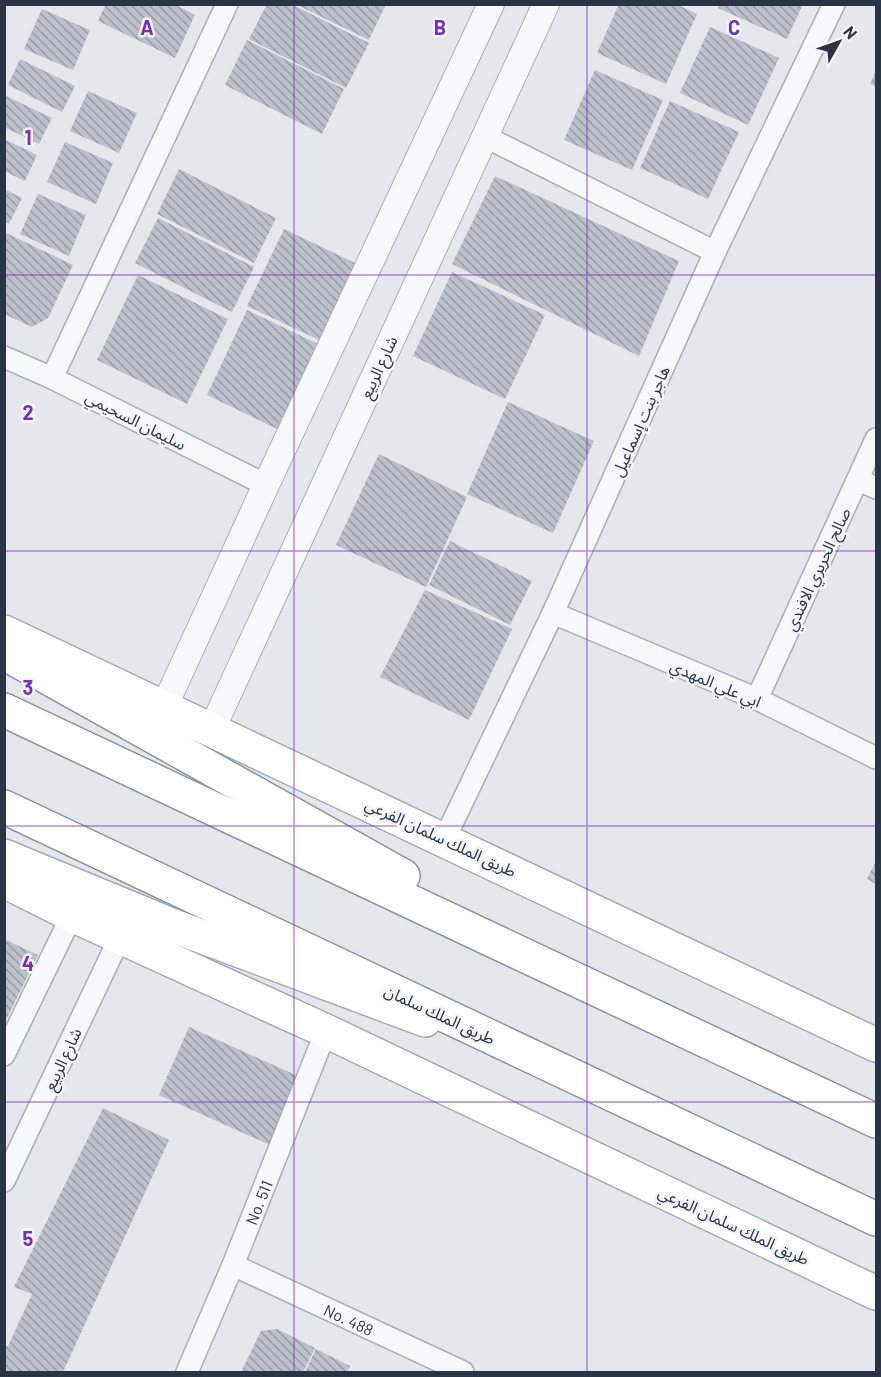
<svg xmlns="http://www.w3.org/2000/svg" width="881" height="1377" font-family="Barlow,'Noto Sans Arabic',sans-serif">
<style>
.building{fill:url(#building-back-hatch)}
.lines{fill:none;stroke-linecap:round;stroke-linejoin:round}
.minor-casing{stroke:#a9aeb7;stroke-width:24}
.tertiary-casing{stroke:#a9aeb7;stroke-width:28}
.primary-casing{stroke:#a3abb8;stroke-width:36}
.trunk-casing{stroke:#8b94a3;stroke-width:36}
.minor{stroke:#f7f8fa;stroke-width:21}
.tertiary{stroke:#f7f8fa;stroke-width:26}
.primary{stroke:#fff;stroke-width:33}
.trunk{stroke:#fff;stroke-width:33}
.grid{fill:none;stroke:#7b2cbf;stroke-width:1.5;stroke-opacity:0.55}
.labels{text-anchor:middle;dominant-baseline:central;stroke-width:5;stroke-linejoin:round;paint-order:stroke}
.street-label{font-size:16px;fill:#2b3445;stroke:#f4f6f9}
.grid-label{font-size:20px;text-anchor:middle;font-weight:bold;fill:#7b2cbf;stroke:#f4f6f9;stroke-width:5;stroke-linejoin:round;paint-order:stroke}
</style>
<defs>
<pattern id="building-back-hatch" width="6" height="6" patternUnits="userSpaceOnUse" patternTransform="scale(1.5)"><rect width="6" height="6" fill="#bbc0ca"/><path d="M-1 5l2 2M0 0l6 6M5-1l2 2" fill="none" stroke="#989da6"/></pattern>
</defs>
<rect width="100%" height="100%" fill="#e4e7ec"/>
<g class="building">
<path d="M106,4H174L195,15L175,58L98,21Z"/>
<path d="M267,4H291L369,43L346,88L249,39Z"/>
<path d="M295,4H386L369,40Z"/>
<path d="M619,4H676L697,14L666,84L597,53Z"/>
<path d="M720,4H803L787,39L718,8Z"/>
<path d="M42,9L90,30L73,70L24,49Z"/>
<path d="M710,27L779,58L748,125L680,93Z"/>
<path d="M247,40L344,89L322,134L225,85Z"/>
<path d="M20,59L75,86L62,112L8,85Z"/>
<path d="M595,70L663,100L632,170L564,140Z"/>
<path d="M876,70V87L870,84Z"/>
<path d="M88,91L137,113L119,153L70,131Z"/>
<path d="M4,95L52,118L39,144L4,127Z"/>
<path d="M670,101L739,132L708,199L640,168Z"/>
<path d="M4,139L37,155L25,181L4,171Z"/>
<path d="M65,142L113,163L96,204L47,182Z"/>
<path d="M179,169L276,218L254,263L157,214Z"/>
<path d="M495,176L679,261L639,356L452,264Z"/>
<path d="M4,189L22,198L9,224L4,221Z"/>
<path d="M38,194L86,215L69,256L20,234Z"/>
<path d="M158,218L254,267L232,312L135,263Z"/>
<path d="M284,229L355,263L319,340L247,306Z"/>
<path d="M4,232L73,265L48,318L32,327L4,314Z"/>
<path d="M452,272L545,315L505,399L413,356Z"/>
<path d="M138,275L228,319L187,404L97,360Z"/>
<path d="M247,310L318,344L277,429L207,395Z"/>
<path d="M508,402L594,441L553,533L467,494Z"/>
<path d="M379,454L467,497L426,587L336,545Z"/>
<path d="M450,541L532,581L510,625L429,585Z"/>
<path d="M425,590L512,629L469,720L380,677Z"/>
<path d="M876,861V884L867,879Z"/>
<path d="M4,939L38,955L4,1024Z"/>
<path d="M189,1027L300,1077L270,1145L159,1095Z"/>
<path d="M103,1108L169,1140L63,1372H4V1345L8,1346L32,1294L14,1287Z"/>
<path d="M277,1329L315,1348L303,1372H241L261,1331Z"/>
<path d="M316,1349L350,1366L347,1372H305Z"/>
</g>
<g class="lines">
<defs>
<g id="minor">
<path d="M484,136L715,252"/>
<path d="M4,357L52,378L266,485"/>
<path d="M52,378L227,4"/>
<path d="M859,480L876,488"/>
<path d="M553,613L757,699L876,758"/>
<path d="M757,699L876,439"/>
<path d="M445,838L553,613L715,252L834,4"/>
<path d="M4,1055L72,915"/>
<path d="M4,1181L120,937"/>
<path id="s1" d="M233,1265L463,1372"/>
<path id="s2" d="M187,1372L233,1265L326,1031"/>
</g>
<g id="tertiary">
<path d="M164,707L266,485L491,4"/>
<path d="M211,731L546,4"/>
</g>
<g id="primary">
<path d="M4,632C296,769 587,906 876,1045"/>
<path d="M4,856L171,925L425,1020"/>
<path d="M4,881L72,915L326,1031L876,1293"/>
</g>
<g id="trunk">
<path d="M4,653L403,876"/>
<path d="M4,710L876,1121"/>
<path d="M4,807L876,1219"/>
</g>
</defs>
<use href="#minor" class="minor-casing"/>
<use href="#tertiary" class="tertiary-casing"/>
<use href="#primary" class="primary-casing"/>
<use href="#trunk" class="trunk-casing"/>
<use href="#minor" class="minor"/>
<use href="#tertiary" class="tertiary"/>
<use href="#primary" class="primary"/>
<use href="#trunk" class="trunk"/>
</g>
<path class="grid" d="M294,4V1372M587,4V1372M4,275H876M4,551H876M4,826H876M4,1102H876"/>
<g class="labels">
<g class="street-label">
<text transform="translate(378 367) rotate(-65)">شارع الربيع</text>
<text transform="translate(136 420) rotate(27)">سليمان السحيمي</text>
<text transform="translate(640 421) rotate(-66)">هاجر بنت إسماعيل</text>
<text transform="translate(817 569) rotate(-65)">صالح الحريري الافندي</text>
<text transform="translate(716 683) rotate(23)">ابي علي المهدي</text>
<text transform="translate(441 837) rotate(25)">طريق الملك سلمان الفرعي</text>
<text transform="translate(440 1014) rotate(25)">طريق الملك سلمان</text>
<text transform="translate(62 1059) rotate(-65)">شارع الربيع</text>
<text stroke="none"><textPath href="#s2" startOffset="184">No. 511</textPath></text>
<text transform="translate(734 1225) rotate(25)">طريق الملك سلمان الفرعي</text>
<text stroke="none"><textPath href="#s1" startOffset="128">No. 488</textPath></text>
</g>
</g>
<g class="grid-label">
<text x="147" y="35">A</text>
<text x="440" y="35">B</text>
<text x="734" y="35">C</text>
<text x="28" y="145">1</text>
<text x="28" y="420">2</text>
<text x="28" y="695">3</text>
<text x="28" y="971">4</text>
<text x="28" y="1246">5</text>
</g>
<rect width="881" height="1377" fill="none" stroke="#2b3445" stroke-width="12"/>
<g transform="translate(839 42) rotate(50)" stroke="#f4f6f9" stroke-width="4.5" paint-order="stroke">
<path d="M0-4.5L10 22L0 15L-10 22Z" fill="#2b3445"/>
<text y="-9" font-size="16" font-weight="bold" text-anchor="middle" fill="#2b3445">N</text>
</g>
</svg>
